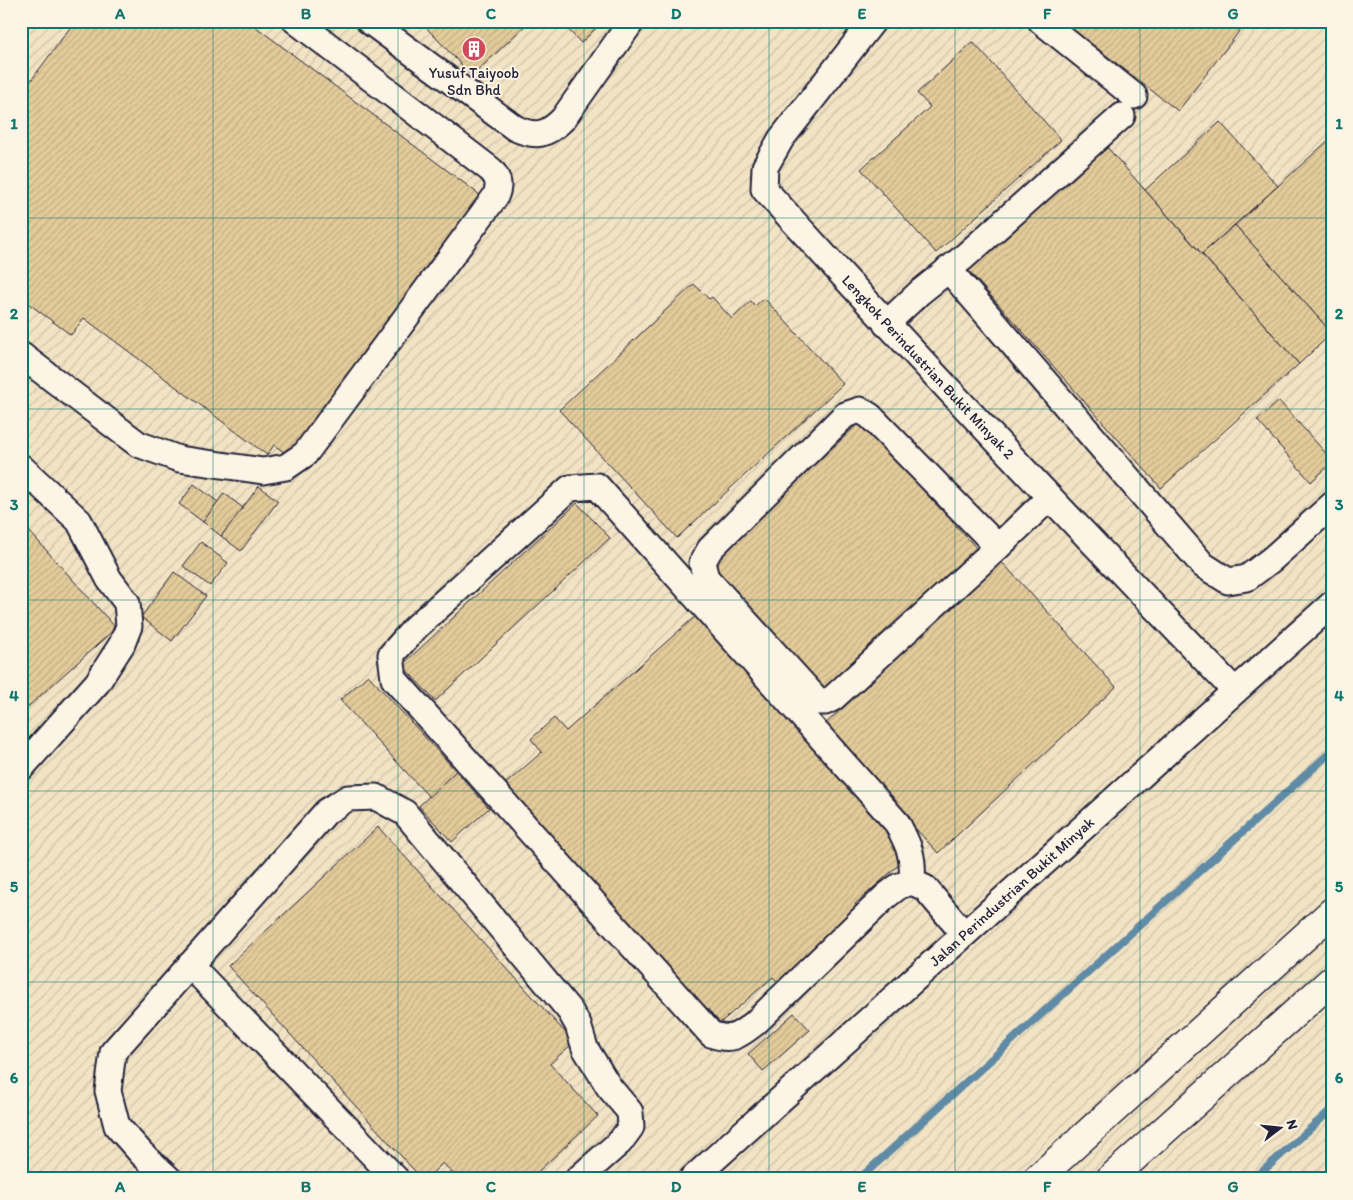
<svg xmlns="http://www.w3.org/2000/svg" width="1353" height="1200" font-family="Itim,sans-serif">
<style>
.industrial{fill:url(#industrial-furrows)}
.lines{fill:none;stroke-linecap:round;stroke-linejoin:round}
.stream{stroke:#618ba6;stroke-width:8}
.building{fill:url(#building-hatch);stroke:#22223b}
.minor-casing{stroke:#22223b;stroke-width:29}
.major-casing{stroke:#22223b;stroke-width:31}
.minor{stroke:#fcf5e5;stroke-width:25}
.major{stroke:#fcf5e5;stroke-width:28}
.grid{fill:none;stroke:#0f766e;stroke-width:1;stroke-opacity:0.55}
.labels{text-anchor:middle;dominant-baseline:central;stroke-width:4;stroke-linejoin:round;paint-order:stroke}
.poi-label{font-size:15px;fill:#22223b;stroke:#fcf5e5}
.street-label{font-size:15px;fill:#22223b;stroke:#fcf5e5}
.neatline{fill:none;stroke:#0f766e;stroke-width:2}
.grid-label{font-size:16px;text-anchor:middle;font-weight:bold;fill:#0f766e}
</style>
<defs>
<pattern id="industrial-furrows" width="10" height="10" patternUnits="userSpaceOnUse" patternTransform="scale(1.25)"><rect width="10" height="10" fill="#f1e3c4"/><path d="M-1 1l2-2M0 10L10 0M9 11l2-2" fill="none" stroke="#cec2a9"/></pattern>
<pattern id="building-hatch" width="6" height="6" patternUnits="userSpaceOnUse" patternTransform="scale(1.25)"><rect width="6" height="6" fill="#e3cb9a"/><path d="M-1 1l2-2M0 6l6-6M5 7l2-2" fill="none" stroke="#c2ae86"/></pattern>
</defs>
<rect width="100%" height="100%" fill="#f7edd6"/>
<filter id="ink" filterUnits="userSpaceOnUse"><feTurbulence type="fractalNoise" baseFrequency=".02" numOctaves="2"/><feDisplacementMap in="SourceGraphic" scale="10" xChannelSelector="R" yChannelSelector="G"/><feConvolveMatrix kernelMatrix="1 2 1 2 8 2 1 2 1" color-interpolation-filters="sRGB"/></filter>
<g filter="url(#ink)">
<rect class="industrial" x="21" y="21" width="1311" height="1158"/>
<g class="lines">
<g class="stream">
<path d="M859,1179L1332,751"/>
<path d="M1254,1179L1332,1109"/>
</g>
</g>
<g class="building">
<path d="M75,21H248L480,195L288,455L274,445L267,455L84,318L71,335L21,298V94Z"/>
<path d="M420,21H530L472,76Z"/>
<path d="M560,21H603L581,43Z"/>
<path d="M1062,21H1247L1178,111Z"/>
<path d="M973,42L1061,140L936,253L861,169L930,107L917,93Z"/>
<path d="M1220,122L1278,186L1202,254L1145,190Z"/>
<path d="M1332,137V333L1235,225Z"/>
<path d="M1106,146L1299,364L1161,488L968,270Z"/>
<path d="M1235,225L1332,333L1299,364L1202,254Z"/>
<path d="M694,284L709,299L712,297L732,319L751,301L755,306L764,298L843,384L677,538L559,410Z"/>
<path d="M1279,401L1332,460V463L1311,482L1257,420Z"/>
<path d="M860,422L981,553L827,695L707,565Z"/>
<path d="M194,484L218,502L203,522L179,504Z"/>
<path d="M259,486L278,501L241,551L221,536Z"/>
<path d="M224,493L243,508L221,536L203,522Z"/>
<path d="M577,503L610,538L435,701L402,665Z"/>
<path d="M21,522L116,628L21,713Z"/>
<path d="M201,542L228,563L210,586L183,566Z"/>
<path d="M1001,561L1116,687L938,853L822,727Z"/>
<path d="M174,572L206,596L172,641L141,617Z"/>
<path d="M700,612L895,835L908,857L855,904L861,911L779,984L773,977L720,1023L704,1005L700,1009L504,785L542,752L531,739L554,718L566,731Z"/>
<path d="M368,675L456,771L429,797L340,700Z"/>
<path d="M456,771L489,808L452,842L419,806Z"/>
<path d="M378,827L574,1042L550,1064L598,1116L530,1179H458L443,1163L426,1179H422L228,966Z"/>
<path d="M794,1013L810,1030L763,1071L748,1054Z"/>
</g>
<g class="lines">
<defs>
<g id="minor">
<path d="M369,21L515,128C536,138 547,135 563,119L632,21"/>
<path id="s1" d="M873,21L781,139L765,167L764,189C918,359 1076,526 1235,691"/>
<path d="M1041,21L1134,96"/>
<path d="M948,269L1203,565L1228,581L1247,578L1272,559L1332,505"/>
<path d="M886,324L919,293L964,257L1122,116"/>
<path d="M21,355L138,444L179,459L263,471L286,467L305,454L495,197C500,186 499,179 491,170L296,21"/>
<path d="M21,467L79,521L109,579L127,603L129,626L122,644L97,683L21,768"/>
<path d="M998,547L870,416L860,410L845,415L710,549L702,563L706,578L819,702H825L833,698L998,547L1049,498"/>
<path d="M912,882C914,856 909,846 897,823L597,486L570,488L415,628L391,655L394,679L711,1034C732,1042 738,1036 755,1023L886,896L899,886L912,882L925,888L964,934"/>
<path d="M190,965L396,1179"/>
<path d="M169,1179L142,1154L117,1126L108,1091L113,1052L327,811L348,798L376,797L405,813L570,1011L578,1025L585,1048L595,1064L609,1087L630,1112L631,1127L620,1142L578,1179"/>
<path id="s2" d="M692,1179L1332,604"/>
</g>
<g id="major">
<path d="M1037,1179L1332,912"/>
<path d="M1110,1179L1332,980"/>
</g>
</defs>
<use href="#minor" class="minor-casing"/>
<use href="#major" class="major-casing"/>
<use href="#minor" class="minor"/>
<use href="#major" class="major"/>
</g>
</g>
<path class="grid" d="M213,21V1179M398,21V1179M584,21V1179M769,21V1179M955,21V1179M1140,21V1179M21,218H1332M21,409H1332M21,600H1332M21,791H1332M21,982H1332"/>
<defs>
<symbol id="building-disc" viewBox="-11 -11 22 22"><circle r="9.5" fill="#d1495b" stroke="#fcf5e5"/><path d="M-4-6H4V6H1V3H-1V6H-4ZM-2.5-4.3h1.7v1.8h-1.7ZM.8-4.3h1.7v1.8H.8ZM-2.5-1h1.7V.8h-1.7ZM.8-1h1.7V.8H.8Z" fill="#fff"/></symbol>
</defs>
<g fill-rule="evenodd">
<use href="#building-disc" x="460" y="35" width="28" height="28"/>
</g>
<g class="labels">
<g class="poi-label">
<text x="474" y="73">Yusuf Taiyoob<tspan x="474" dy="17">Sdn Bhd</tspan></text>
</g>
<g class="street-label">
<text stroke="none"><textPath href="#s1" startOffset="446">Lengkok Perindustrian Bukit Minyak 2</textPath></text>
<text stroke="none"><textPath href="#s2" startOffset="430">Jalan Perindustrian Bukit Minyak</textPath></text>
</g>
</g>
<rect width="1353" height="1200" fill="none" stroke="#fcf5e5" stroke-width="55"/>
<g transform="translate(1280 1128) rotate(74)" stroke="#fcf5e5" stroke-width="4" paint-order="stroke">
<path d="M0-4L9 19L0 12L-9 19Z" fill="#22223b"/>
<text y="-8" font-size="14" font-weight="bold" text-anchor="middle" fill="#22223b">N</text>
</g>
<rect x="28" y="28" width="1298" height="1144" class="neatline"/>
<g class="grid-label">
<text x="120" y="19">A</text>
<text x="306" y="19">B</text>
<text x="491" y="19">C</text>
<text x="676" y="19">D</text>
<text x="862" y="19">E</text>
<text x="1047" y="19">F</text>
<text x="1233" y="19">G</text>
<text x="14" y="129">1</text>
<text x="1339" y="129">1</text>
<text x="14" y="319">2</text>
<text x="1339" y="319">2</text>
<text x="14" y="510">3</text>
<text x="1339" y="510">3</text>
<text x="14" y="701">4</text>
<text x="1339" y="701">4</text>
<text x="14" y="892">5</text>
<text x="1339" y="892">5</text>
<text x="14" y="1083">6</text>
<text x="1339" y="1083">6</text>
<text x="120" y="1192">A</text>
<text x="306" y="1192">B</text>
<text x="491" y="1192">C</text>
<text x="676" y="1192">D</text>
<text x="862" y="1192">E</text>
<text x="1047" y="1192">F</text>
<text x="1233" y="1192">G</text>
</g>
</svg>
